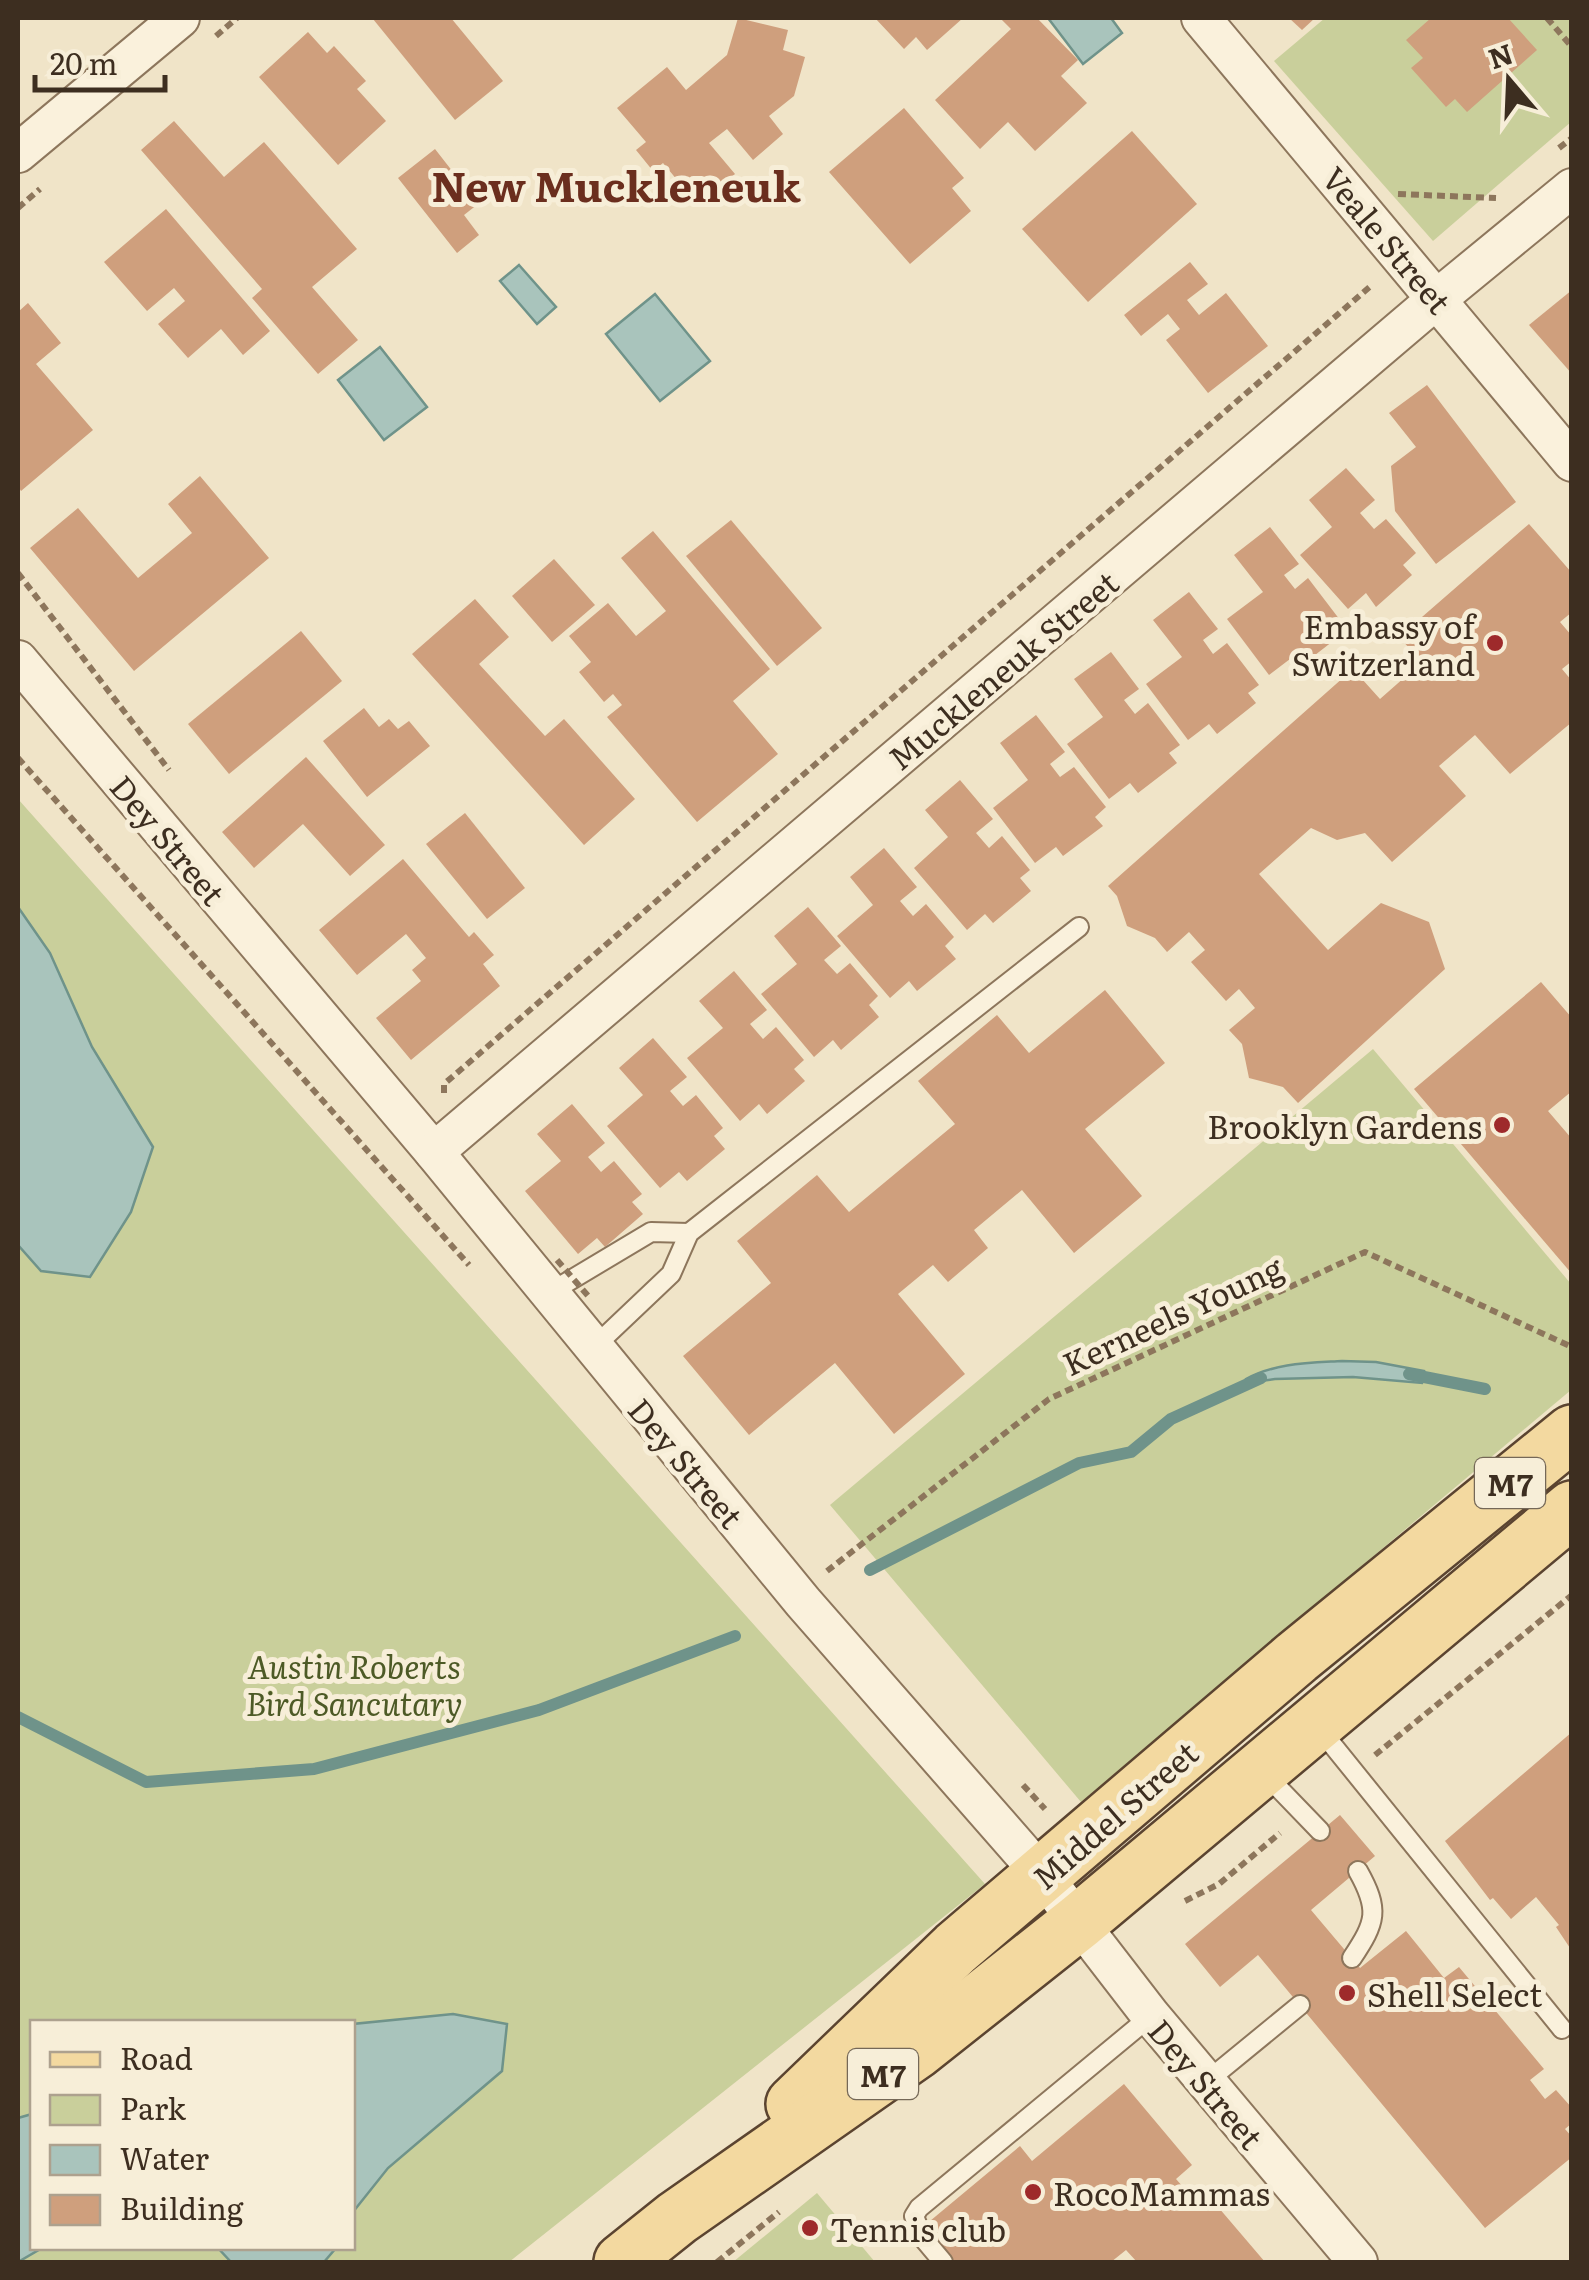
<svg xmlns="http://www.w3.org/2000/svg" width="1589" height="2280" font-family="Literata,serif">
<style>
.green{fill:#c9cf9b;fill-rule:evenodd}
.water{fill:#a9c4bc;stroke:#6f938a;stroke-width:2.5}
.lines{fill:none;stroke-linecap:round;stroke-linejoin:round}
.stream{stroke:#6f938a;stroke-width:12}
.building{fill:#cf9f7d}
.service-casing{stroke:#8d765c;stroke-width:22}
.minor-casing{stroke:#8d765c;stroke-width:42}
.primary-casing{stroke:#5b4430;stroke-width:60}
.path{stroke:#8d765c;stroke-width:6;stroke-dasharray:8 5;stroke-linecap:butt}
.service{stroke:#faf1dc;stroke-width:18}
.minor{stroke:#faf1dc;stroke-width:38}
.primary{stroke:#f3d9a0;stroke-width:55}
.path-bridge{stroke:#8d765c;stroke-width:6;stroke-dasharray:8 5;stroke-linecap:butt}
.poi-dot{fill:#9e2a2b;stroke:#f7eed8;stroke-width:4}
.labels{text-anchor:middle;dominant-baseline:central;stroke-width:10;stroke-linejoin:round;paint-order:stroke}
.shield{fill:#f7eed8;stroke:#756857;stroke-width:2.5}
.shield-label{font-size:30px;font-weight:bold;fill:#3d2e20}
.street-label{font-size:32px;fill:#3d2e20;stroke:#f7eed8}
.poi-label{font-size:32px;fill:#3d2e20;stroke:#f7eed8;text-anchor:start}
.park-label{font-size:32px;font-style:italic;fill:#4d5a26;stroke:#f7eed8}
.district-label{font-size:42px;font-weight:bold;fill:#6b2e1e;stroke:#f7eed8}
</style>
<rect width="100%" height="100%" fill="#f0e4c8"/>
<g class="green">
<path d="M1325,18H1569L1571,122L1433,241L1274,61Z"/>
<path d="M18,799L985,1884L509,2262H18ZM32,2022H352V2248H32Z"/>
<path d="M1373,1049L1571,1284V1390L1081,1802L830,1505Z"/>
<path d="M817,2193L875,2262H733Z"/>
</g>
<g class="water">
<path d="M1048,18H1111L1122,33L1083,64Z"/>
<path d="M519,265L556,307L537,324L500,281Z"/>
<path d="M655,294L710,361L660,401L606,334Z"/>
<path d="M380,347L427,407L384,440L338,380Z"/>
<path d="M18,907L50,953L92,1047L153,1147L131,1212L90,1277L41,1271L18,1245Z"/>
<path d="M1342,1361L1376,1362L1424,1371L1422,1383L1353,1377L1275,1379L1246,1383V1379C1275,1363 1309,1363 1342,1361Z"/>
<path d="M453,2014L507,2024L502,2071L388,2168L353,2212V2024Z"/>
<path d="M32,2114V2248H42L18,2262V2118Z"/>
<path d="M218,2248H336L324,2262H231Z"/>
</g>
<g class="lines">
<g class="stream">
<path d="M1409,1374L1485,1389"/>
<path d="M870,1570L1079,1463L1131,1452L1171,1419L1261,1378"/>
<path d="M18,1717L146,1782L314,1769L539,1710L735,1636"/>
</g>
</g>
<g class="building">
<path d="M375,18H451L503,81L455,120L373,19Z"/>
<path d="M738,18L788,30L783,50L805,57L794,96L769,116L783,134L753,160L727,129L709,143L735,174L698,205L663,163L653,171L636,150L646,142L617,108L667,67L686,90L727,55Z"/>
<path d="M875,18H963L927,50L916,37L904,49Z"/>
<path d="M1000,18H1037L1078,60L1061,76L1087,103L1035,151L1008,122L980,149L935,100L1011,29Z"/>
<path d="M1289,18H1315L1302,30Z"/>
<path d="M1431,18H1508L1537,50L1467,112L1455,99L1446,107L1411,68L1423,58L1406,40Z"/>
<path d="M308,32L327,53L334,46L366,81L357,89L386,121L338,165L259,77Z"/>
<path d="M904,108L964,178L952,188L971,211L910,264L829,172Z"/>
<path d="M174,121L224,177L264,142L357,249L312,287L358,340L318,374L252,298L262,289L141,150Z"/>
<path d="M1132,131L1197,204L1088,302L1022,229Z"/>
<path d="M435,149L478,204L464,215L479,235L457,253L398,178Z"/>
<path d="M166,209L270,331L243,355L221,329L188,358L158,324L185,301L174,288L147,311L104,262Z"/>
<path d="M1190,262L1208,284L1187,300L1199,315L1226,293L1268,346L1208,393L1166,340L1180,329L1168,314L1141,336L1124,315Z"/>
<path d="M1572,290V374L1529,325Z"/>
<path d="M28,303L61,343L36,364L93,430L21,491L18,486V312Z"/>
<path d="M1427,385L1516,502L1436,564L1395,511L1391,466L1416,447L1389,413Z"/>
<path d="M1346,468L1375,500L1360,513L1374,529L1386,519L1416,553L1403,565L1412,575L1376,607L1366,593L1348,609L1300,555L1332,527L1309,500Z"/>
<path d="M200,476L269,558L134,671L30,548L78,508L138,578L192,533L168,504Z"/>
<path d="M731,520L822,628L777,666L686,556Z"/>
<path d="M1529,524L1572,573V612L1560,622L1572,636V661L1562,669L1572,681V722L1510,774L1475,735L1439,766L1466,796L1392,862L1365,833L1337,840L1311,828L1259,874L1328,950L1381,903L1429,922L1445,969L1298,1103L1283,1087L1249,1078L1242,1044L1229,1030L1255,1008L1239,989L1226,1001L1191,962L1205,950L1189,932L1167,952L1155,938L1127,926L1117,896L1108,886L1353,669L1380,699L1422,662L1399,637Z"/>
<path d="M1270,527L1299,564L1284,575L1295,589L1308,578L1340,620L1329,628L1337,638L1297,669L1290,659L1269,675L1227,619L1263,592L1234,555Z"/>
<path d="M653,531L770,669L733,701L778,754L697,822L607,717L622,705L613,694L604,702L579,672L591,662L569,636L608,603L636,636L666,611L621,558Z"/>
<path d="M554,559L595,605L552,642L512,596Z"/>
<path d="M1189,592L1218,629L1203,640L1213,654L1227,643L1259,685L1248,693L1256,703L1217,734L1209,724L1188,740L1146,684L1182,657L1153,620Z"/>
<path d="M475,599L509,637L479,664L545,736L564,719L635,799L584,845L412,654Z"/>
<path d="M301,631L342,681L229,774L188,724Z"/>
<path d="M1111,652L1139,689L1124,700L1135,714L1148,703L1180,745L1169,753L1177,763L1138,793L1130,783L1109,799L1067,744L1103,717L1074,679Z"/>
<path d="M364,708L379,727L389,719L398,729L409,721L430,746L367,797L323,741Z"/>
<path d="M1036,715L1065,752L1050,764L1060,777L1074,767L1106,807L1095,817L1103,826L1063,856L1056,847L1035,863L993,808L1028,780L1000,743Z"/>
<path d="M306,757L385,845L350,876L303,824L254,868L222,832Z"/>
<path d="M960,780L993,819L976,833L989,848L1002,836L1030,870L1020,878L1031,891L993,923L985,914L967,930L914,868L948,837L925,810Z"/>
<path d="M465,813L525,888L487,919L426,844Z"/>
<path d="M884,848L917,887L900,901L913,916L926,904L954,937L945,946L956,959L917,991L909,981L890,998L837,936L873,905L850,877Z"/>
<path d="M403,859L469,937L474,932L494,955L483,964L500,986L411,1060L376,1018L421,981L412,970L426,958L406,934L357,975L319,930Z"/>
<path d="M808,907L841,946L824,960L837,974L850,963L878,996L869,1005L879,1017L841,1050L833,1040L814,1057L761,994L797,964L774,936Z"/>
<path d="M734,971L767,1010L750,1024L763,1039L776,1027L804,1060L794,1069L805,1081L767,1114L759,1104L740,1121L687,1058L723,1028L699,1001Z"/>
<path d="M1541,982L1572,1018V1091L1548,1111L1572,1139V1274L1414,1089Z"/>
<path d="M1105,990L1165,1063L1085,1129L1142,1196L1074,1253L1022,1190L974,1230L988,1248L948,1282L933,1265L898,1294L965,1374L894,1434L835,1363L749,1435L683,1356L771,1283L737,1241L817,1175L849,1212L955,1124L918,1081L997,1015L1029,1053Z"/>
<path d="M653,1038L687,1077L670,1091L683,1106L696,1095L723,1128L714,1136L725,1149L687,1181L679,1172L660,1188L607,1126L643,1095L619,1068Z"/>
<path d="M572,1104L605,1143L588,1157L601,1172L614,1161L642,1194L632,1202L643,1214L605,1247L597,1238L578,1254L525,1191L561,1161L537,1134Z"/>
<path d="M1572,1732V1951L1556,1927L1559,1925L1536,1897L1511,1919L1493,1898L1490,1900L1445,1841Z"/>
<path d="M1340,1815L1375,1856L1311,1910L1360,1968L1406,1931L1444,1978L1459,1967L1544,2069L1530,2080L1545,2099L1556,2090L1572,2108V2123L1565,2129L1572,2137V2157L1485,2228L1258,1955L1220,1987L1185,1944Z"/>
<path d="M1124,2084L1192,2165L1176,2179L1191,2196L1201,2187L1265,2262H1137L1126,2250L1111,2262H955L924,2226L1020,2146L1032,2161Z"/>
</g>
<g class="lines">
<defs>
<g id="service">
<path d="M549,1293L651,1232L689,1233"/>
<path d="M593,1348L671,1274L689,1233L1079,927"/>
<path d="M1318,1727L1562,2029"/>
<path d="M1265,1774L1320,1831"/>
<path d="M1352,1958C1376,1922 1380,1910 1358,1871"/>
<path d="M1206,2082L1300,2005"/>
<path d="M943,2262L922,2237L914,2216L919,2208L1151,2016"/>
</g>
<g id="minor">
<path d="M1201,18L1572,462"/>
<path d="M18,153L180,18"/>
<path d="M18,660L434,1152L803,1602L1043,1876L1151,2016L1358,2262"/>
<path d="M434,1152L1438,298L1572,188"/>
</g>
<g id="primary">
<path d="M794,2104L956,1948L1297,1657L1572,1433"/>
<path d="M622,2262L677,2218L916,2051L1080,1921L1572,1509"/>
</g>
</defs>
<use href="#service" class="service-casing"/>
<use href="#minor" class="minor-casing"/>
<use href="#primary" class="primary-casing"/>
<g class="path">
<path d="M1547,18L1572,47"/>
<path d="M216,36L237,18"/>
<path d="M1559,148L1572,138"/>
<path d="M1398,194L1496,198"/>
<path d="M18,208L40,189"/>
<path d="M18,573L169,770"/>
<path d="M18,758L469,1265"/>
<path d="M444,1093V1084L1372,285"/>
<path d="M827,1571L1049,1399L1365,1252L1572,1347"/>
<path d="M1375,1755L1572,1595"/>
<path d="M1023,1785L1045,1809"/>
<path d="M1185,1901L1219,1884L1280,1833"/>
<path d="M717,2262L779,2212"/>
</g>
<use href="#service" class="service"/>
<use href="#minor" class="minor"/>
<use href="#primary" class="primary"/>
<path class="path-bridge" d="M557,1260L589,1297"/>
</g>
<g class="poi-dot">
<circle cx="1495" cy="643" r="10"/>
<circle cx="1502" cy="1125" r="10"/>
<circle cx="1347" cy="1993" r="10"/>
<circle cx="1033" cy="2192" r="10"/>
<circle cx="810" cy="2228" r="10"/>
</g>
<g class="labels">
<g class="shield">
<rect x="1475" y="1458" width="70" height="50" rx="8"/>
<rect x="848" y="2049" width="70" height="50" rx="8"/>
</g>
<g class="shield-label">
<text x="1510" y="1483">M7</text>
<text x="883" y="2074">M7</text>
</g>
<g class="street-label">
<text transform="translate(1388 239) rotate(50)">Veale Street</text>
<text transform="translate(1002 669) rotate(-40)">Muckleneuk Street</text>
<text transform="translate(169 839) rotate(50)">Dey Street</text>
<text transform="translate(1172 1314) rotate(-25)">Kerneels Young</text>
<text transform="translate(687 1462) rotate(50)">Dey Street</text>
<text transform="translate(1114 1814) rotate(-41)">Middel Street</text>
<text transform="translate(1207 2083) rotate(50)">Dey Street</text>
</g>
<g class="poi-label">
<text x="1475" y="625" text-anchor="end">Embassy of<tspan x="1475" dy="37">Switzerland</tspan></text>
<text x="1482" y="1125" text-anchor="end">Brooklyn Gardens</text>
<text x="1367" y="1993">Shell Select</text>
<text x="1053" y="2192">RocoMammas</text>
<text x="830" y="2228">Tennis club</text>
</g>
<g class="park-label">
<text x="354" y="1665">Austin Roberts<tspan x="354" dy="37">Bird Sancutary</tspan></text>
</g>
<g class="district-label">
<text x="616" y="184">New Muckleneuk</text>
</g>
</g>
<rect width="1589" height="2280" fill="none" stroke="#3d2e20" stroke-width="40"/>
<rect x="30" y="2020" width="325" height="230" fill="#f7eed8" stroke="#ada18e" stroke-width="2.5"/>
<rect x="50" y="2052" width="50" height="15" fill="#f3d9a0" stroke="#ada18e" stroke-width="2.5"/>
<text x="120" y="2070" font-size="30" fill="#3d2e20">Road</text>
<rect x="50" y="2095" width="50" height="30" fill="#c9cf9b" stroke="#ada18e" stroke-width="2.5"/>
<text x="120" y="2120" font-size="30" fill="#3d2e20">Park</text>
<rect x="50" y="2145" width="50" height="30" fill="#a9c4bc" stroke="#ada18e" stroke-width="2.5"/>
<text x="120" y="2170" font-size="30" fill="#3d2e20">Water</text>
<rect x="50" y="2195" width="50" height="30" fill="#cf9f7d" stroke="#ada18e" stroke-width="2.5"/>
<text x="120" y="2220" font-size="30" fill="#3d2e20">Building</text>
<g transform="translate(1509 80) rotate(341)" stroke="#f7eed8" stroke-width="8" paint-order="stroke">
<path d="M0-8L18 38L0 25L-18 38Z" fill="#3d2e20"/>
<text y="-15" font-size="28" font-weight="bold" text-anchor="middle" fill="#3d2e20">N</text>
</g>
<path d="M35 75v15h130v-15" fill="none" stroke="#3d2e20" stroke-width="5"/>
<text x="50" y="75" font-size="30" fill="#3d2e20" stroke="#f7eed8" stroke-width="8" paint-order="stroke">20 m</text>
</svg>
